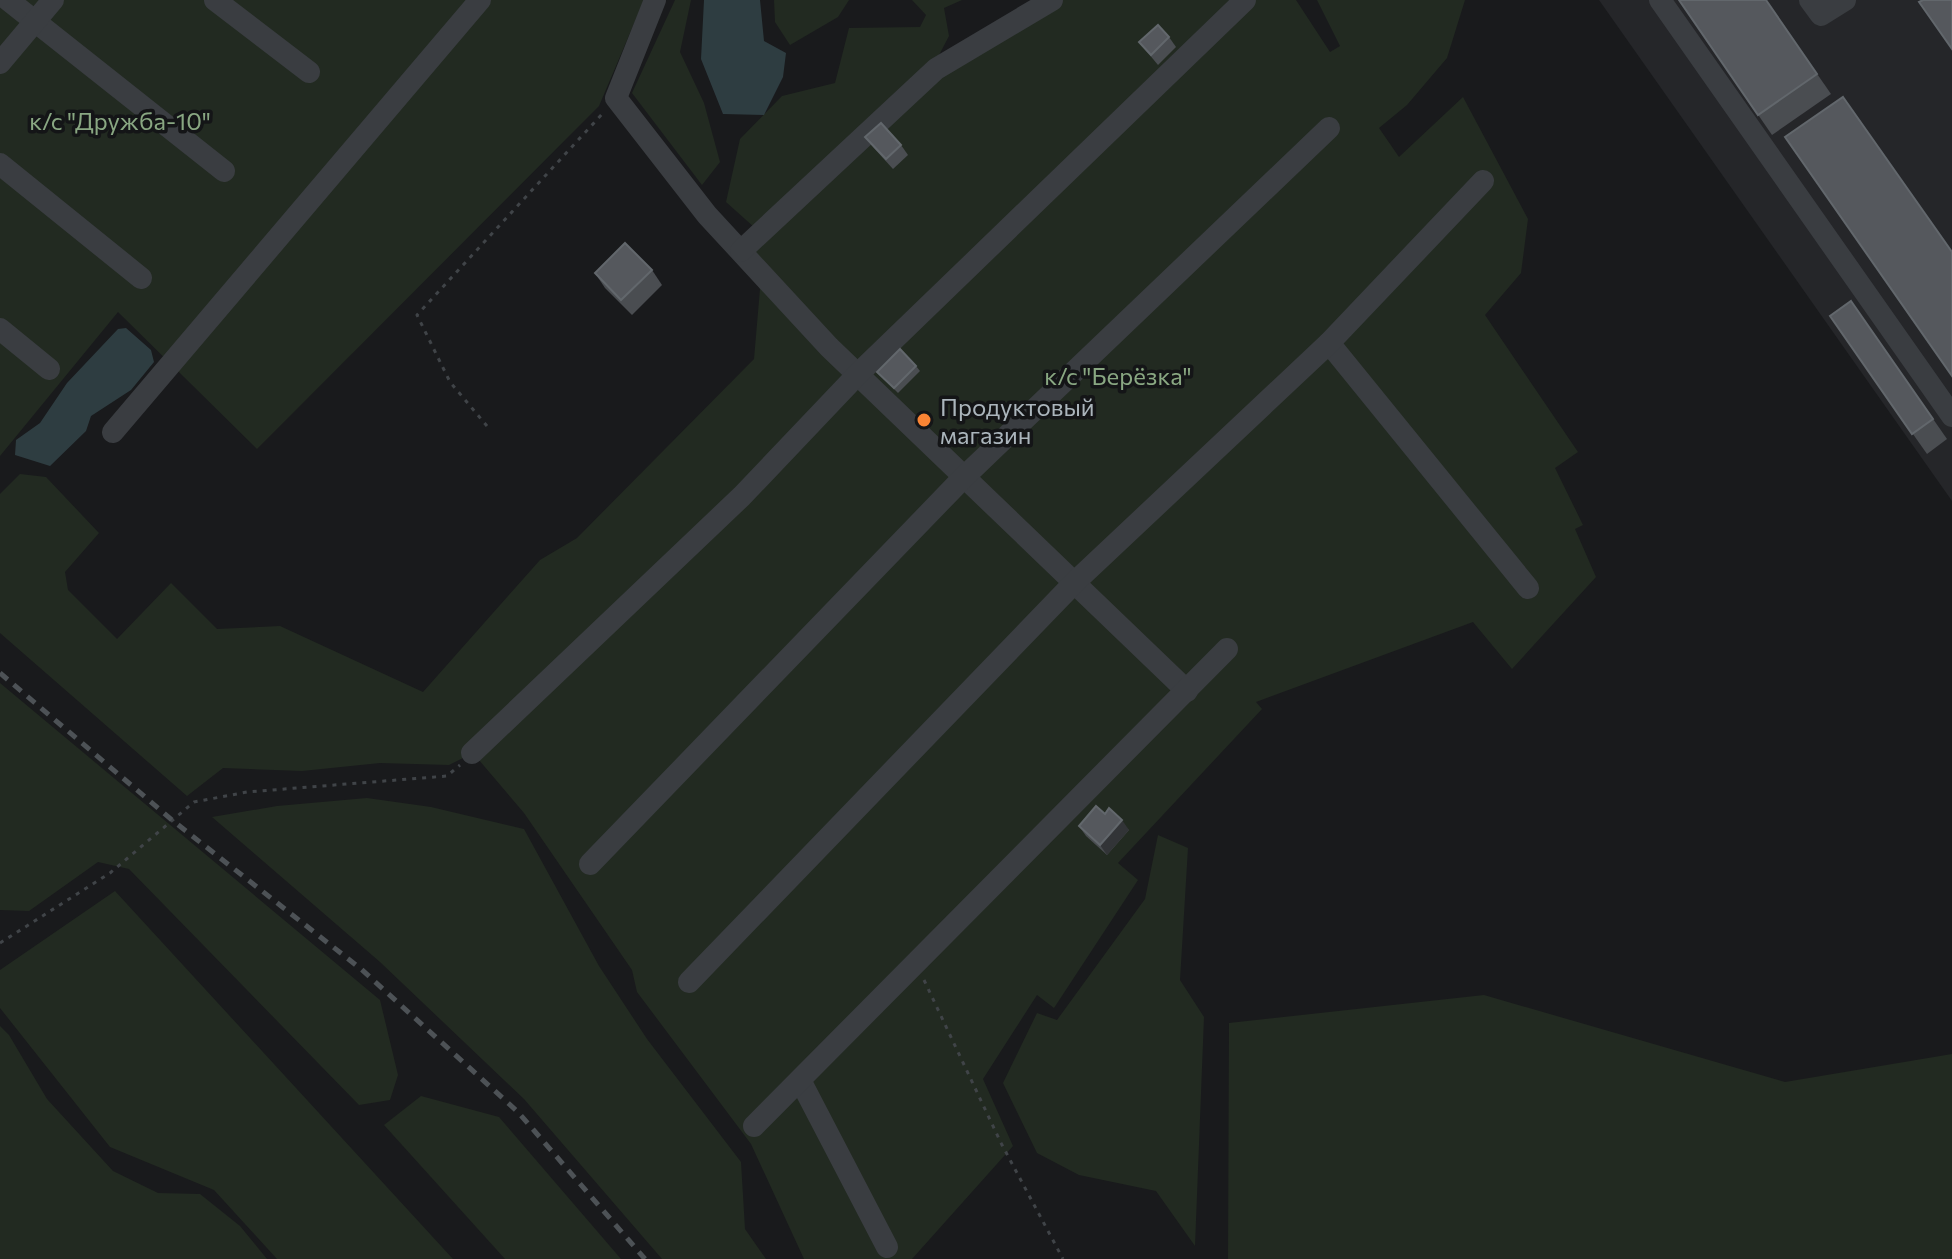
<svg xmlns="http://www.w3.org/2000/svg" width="1952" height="1259" font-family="Commissioner,sans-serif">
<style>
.built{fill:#252629}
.green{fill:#222a21}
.water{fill:#2e3d41}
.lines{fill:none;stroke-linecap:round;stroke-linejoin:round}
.path{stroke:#404448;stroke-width:3;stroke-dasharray:4 6;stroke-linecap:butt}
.minor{stroke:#3a3d41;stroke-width:22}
.rail{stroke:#4d5256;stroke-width:5;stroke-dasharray:10 8;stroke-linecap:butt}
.wall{fill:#4a4d51}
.shaded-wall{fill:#323437}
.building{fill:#55585d;stroke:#62676c;stroke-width:2}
.poi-dot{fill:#fa8434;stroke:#141517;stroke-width:3}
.labels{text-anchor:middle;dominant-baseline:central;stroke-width:7;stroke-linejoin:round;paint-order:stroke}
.park-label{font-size:24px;fill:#89a782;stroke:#141517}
.poi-label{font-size:24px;fill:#abb5bc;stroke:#141517;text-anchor:start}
</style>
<rect width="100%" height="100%" fill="#191a1c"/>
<path class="built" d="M1599,0H1952V501Z"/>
<g class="green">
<path d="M0,0H644L599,106L257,449L118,312L0,456Z"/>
<path d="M675,0H691L680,52L704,103L720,162L702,185L632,93Z"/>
<path d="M774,0H849L838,17L790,45L775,22Z"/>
<path d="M912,0H962L944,8L949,36L937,59L1037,0H1296L1330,52L1340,46L1317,0H1465L1447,58L1407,105L1379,128L1399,157L1463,97L1528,219L1521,273L1485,315L1578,452L1555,468L1583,525L1575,529L1596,577L1512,669L1473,622L1256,702L1262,709L1118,863L1138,880L1054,1008L1037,995L983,1079L1013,1146L912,1259H804L751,1144L637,992L632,970L524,813L473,753L449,765L380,763L302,771L223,768L187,796L0,633V494L20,474L46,477L99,533L65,572L68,590L117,639L171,583L217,629L280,626L423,692L540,560L577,538L754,359L760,289L736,255L755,228L726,202L740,139L782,96L835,83L849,28L920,27L926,15Z"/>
<path d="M0,683L380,1000L398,1075L390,1100L359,1105L129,869L98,862L29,911L0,910Z"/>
<path d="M367,798L431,807L524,829L599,966L647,1039L741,1162L745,1229L766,1259H662L524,1099L380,962L212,817L277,806Z"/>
<path d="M1158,835L1188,848L1180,980L1204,1017L1195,1246L1156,1191L1079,1175L1037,1153L1003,1083L1037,1013L1057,1020L1145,899Z"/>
<path d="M115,891L453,1259H277L214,1190L110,1147L0,1008V970Z"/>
<path d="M1484,995L1785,1082L1952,1054V1259H1228L1229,1023Z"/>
<path d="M0,1026L9,1035L47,1099L113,1171L158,1193L200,1194L240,1226L267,1259H0Z"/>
<path d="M421,1096L499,1117L621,1259H505L384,1125Z"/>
</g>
<g class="water">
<path d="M704,0H760L764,41L786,53L783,77L764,115L723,114L701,59Z"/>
<path d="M126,328L151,350L154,362L131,390L91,416L86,431L50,466L15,455L16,440L40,423L67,383L118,329Z"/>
</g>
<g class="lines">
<g class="path">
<path d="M487,426L450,382L417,315L604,112"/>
<path d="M0,943L110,873L194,802L247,792L447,776L460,765"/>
<path d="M924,980L1001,1143L1063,1259"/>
</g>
<g class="minor">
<path d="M8,0L224,171"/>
<path d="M215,0L309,72"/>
<path d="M655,0L616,98L707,215L829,347L1187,691"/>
<path d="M1660,0L1952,416"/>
<path d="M1810,0L1821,15L1845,0"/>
<path d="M0,63L53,0"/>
<path d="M0,164L141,278"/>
<path d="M741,251L936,69L1052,0"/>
<path d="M0,329L49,369"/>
<path d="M1329,343L1528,588"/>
<path d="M113,432L480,0"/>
<path d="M472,753L742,496L858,374L1245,0"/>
<path d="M590,864L963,478L1329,128"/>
<path d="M689,982L1075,582L1329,343L1483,181"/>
<path d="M800,1080L887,1247"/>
<path d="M754,1126L1227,649"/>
</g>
<path class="rail" d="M0,673L172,820L361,969L518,1112L645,1259"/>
</g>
<g class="wall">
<path d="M1679,0H1766L1831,94L1772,135Z"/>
<path d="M1169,37L1176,47L1158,65L1139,42Z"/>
<path d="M865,137L901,145L908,155L893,169L873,147Z"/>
<path d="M652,270L662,285L632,315L605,288L595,273Z"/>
<path d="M1851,301L1947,439L1927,454L1830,316Z"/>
<path d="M916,366L920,371L898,393L877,372Z"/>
<path d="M1105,814L1129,830L1107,855L1086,836L1079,826Z"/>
</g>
<path class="shaded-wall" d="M1122,820L1129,830L1107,855L1100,845Z"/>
<g class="building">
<path d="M1679,0H1766L1817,74L1758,115Z"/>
<path d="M1923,0H1952V49L1919,2Z"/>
<path d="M1158,25L1169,37L1151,55L1139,42Z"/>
<path d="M1843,97L1952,252V376L1785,137Z"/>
<path d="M881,123L901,145L886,159L865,137Z"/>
<path d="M625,243L652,270L621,300L595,273Z"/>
<path d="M1851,301L1933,419L1912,434L1830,316Z"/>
<path d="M900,349L916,366L894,388L877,372Z"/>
<path d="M1096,806L1105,814L1109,808L1122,820L1100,845L1079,826Z"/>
</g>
<circle class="poi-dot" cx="924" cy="420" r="8"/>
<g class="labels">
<g class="park-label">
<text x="120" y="120">к/с "Дружба-10"</text>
<text x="1118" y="375">к/с "Берёзка"</text>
</g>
<g class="poi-label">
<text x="940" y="406">Продуктовый<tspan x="940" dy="28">магазин</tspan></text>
</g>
</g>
</svg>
